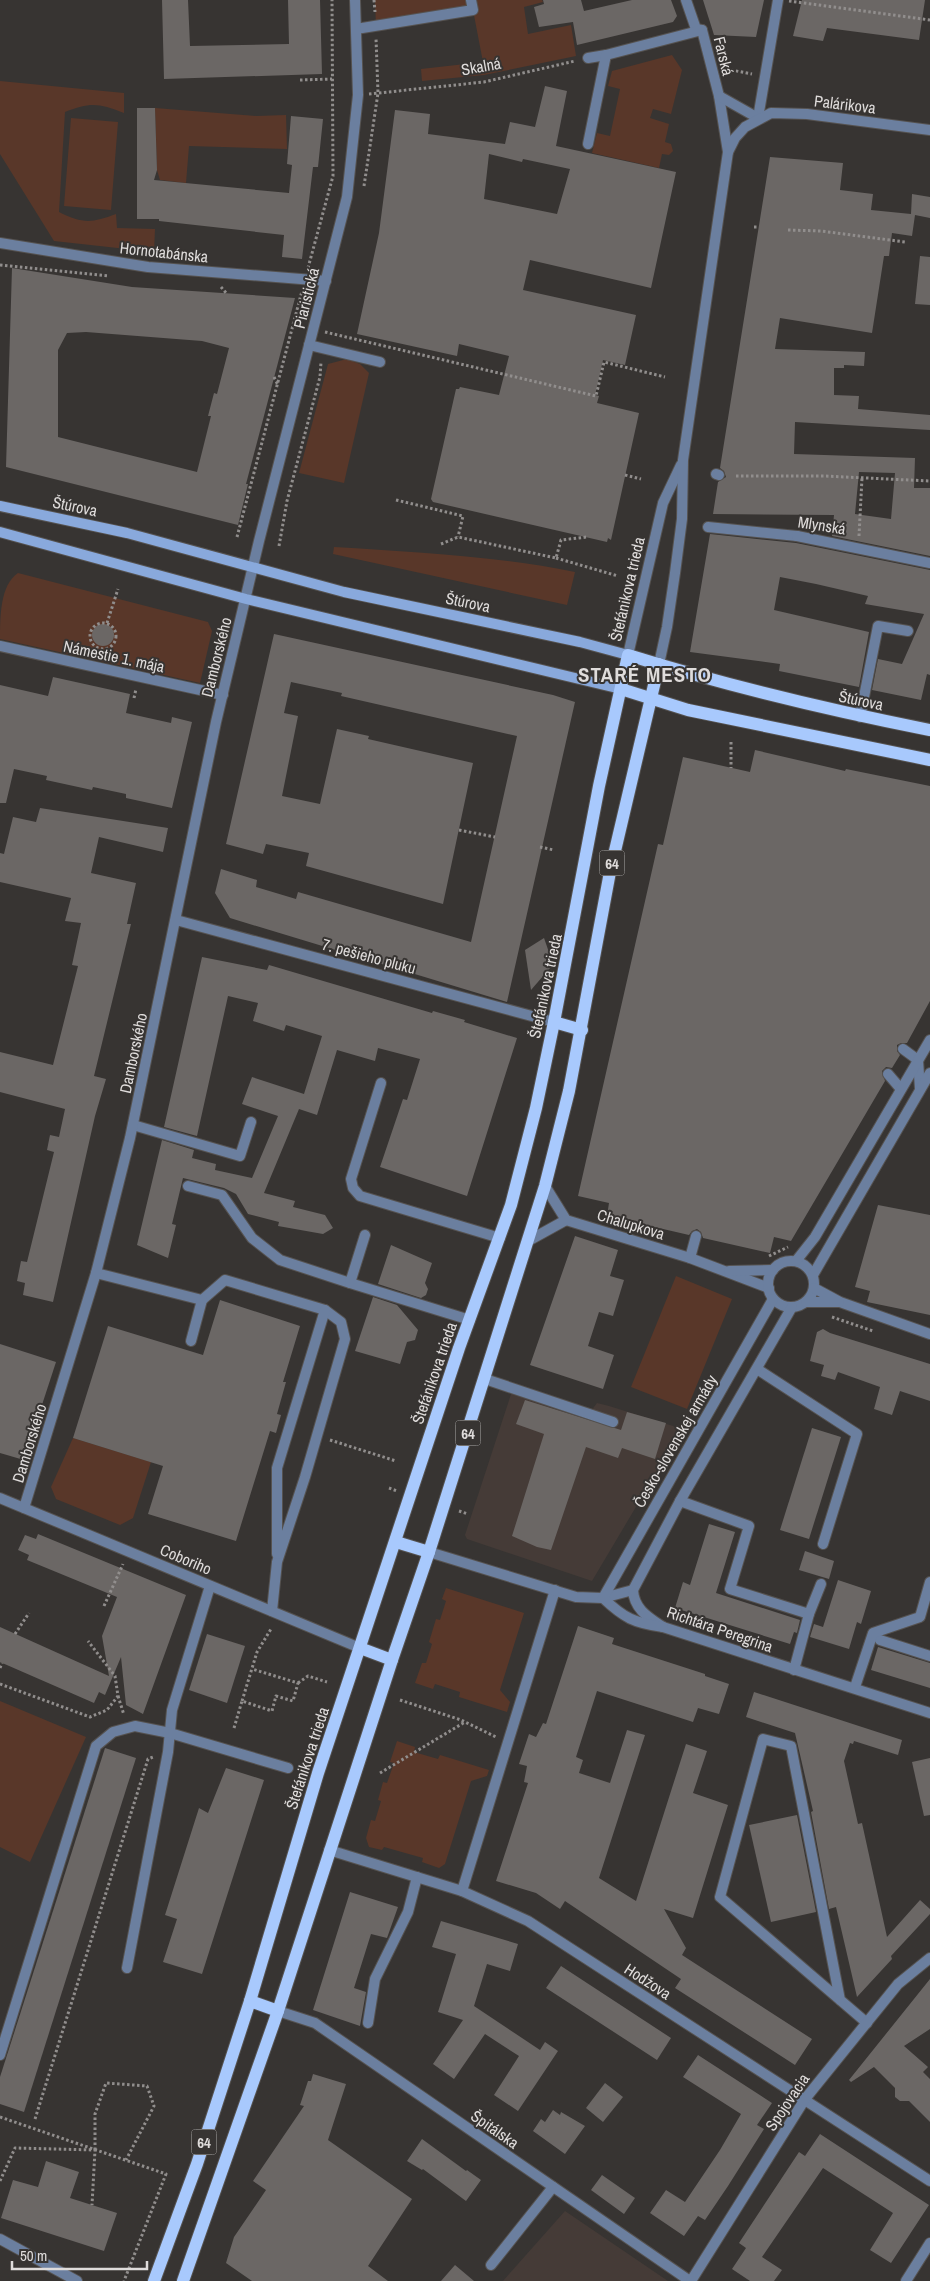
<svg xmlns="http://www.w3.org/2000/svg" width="930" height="2281" font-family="'Archivo Narrow',sans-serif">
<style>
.built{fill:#453b37}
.green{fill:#593729}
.building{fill:#6b6765;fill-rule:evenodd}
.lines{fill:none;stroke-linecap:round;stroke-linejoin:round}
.service-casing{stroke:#555250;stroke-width:12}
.pedestrian-casing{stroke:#555250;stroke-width:12}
.minor-casing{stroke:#555250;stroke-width:12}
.secondary-casing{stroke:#555250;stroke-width:12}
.primary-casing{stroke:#555250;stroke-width:14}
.path{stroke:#918e8d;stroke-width:3;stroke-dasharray:2.5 2.5;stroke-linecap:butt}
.service{stroke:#6b7f9f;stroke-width:10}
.pedestrian{stroke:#6b7f9f;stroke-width:10}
.minor{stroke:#6b7f9f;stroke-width:10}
.secondary{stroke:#89a9dc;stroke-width:10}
.primary{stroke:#a8c9fd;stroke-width:12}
.labels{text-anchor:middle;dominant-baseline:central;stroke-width:4;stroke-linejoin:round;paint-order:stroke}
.shield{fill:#373432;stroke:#adaaa8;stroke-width:1}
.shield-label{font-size:15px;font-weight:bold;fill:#dfdcdb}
.street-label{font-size:16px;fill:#dfdcdb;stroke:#373432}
.district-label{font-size:21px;font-weight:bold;letter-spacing:1px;fill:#dfdcdb;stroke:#373432}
</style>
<rect width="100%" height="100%" fill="#373432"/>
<g class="built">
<path d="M514,1385L591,1411L597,1403L609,1406L673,1426L681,1431L592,1581L467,1539L465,1535Z"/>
<path d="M565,2211L668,2281H503Z"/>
</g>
<g class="green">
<path d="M375,0H542L543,2L524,7L528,34L571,25L576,56L484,75L422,81L421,69L483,62L473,10L376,26Z"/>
<path d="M672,55L682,70L671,114L653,109L650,118L669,124L665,142L671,144L673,151L669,155L662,154L659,168L592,153L597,133L610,136L620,89L608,86L612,71Z"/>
<path d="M0,81L124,93V113C99,103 90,102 65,112L59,212C83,224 92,223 116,214L117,228L155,229L154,252L54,241L0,154Z"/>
<path d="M155,108L257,116L286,115L287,149L189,146L186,183L160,180L157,170Z"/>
<path d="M71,118L118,122L111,210L64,206Z"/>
<path d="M347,359L360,364L369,373L344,483L299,473L328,364Z"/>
<path d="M334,547C415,552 496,556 575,572L567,605L333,554Z"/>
<path d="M18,573L208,622L212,631L200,683L0,639C0,617 0,585 18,573Z"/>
<path d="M676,1276L732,1299L687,1409L631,1387Z"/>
<path d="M73,1438L151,1462L133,1518L120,1525L56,1499L51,1487Z"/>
<path d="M446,1588L524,1613L500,1690L510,1702L507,1712L459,1697L460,1692L435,1684L433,1689L415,1683L422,1663H426L432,1644L429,1642L436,1619L440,1620L446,1601L442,1599Z"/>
<path d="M0,1701L86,1737L30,1862L0,1847Z"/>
<path d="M397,1741L415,1747L414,1752L438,1759L440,1755L489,1770L487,1776L471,1781L445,1864L439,1868L422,1862L423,1858L384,1847L382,1850L369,1847L366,1838L371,1820L375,1821L381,1801L378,1800L383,1782L387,1783L394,1763L390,1762Z"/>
</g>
<g class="building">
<path d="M162,0H188L190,46L289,44L288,0H320L322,74L164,79Z"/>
<path d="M543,0H581L584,11L632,0H671L677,16L673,22L577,45L573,22L539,27L534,7L544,4Z"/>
<path d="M703,0H764L756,37L714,35Z"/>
<path d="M802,0H925L919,40L827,28L823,41L793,36Z"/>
<path d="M545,86L567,91L556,146L676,172L651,288L530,260L523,290L636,315L625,365L603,360L595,395L599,396L597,403L639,413L611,540L608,538L607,542L433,502L431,499L456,389H459L460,387L499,395L509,356L459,344L457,356L357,334L379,233L395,110L430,114L428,134L505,144L510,122L535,127ZM489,154L522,162L523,159L570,169L557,214L484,199Z"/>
<path d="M137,108H155L157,170L154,180L289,193L292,165L287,164L291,116L323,119L318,167H313L302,259L282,257L284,235L159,221V219H137Z"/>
<path d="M770,157L843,163L840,190L873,194L871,210L911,214L912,194L930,197V218L915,215L912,236L892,233L889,256H884L872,333L780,318L775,349L865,352L864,366L844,365V368H834V395L859,396L858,409L930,415V430L795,422L794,454L915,458L914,488H930V556L832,536L834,515L713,514L718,482L726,477L724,471L720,468ZM859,472L895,473L891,519L855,514Z"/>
<path d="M920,256L930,257V305L915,304Z"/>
<path d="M12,268L132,287L295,298L246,484H248L238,525L6,467ZM86,332L202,341L229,348L217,394L214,393L208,416H211L197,472L58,437V350L67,333Z"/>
<path d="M710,534L796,543L930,570V675L927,674L921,700L872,690L878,659L902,664L924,614L865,604L868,596L816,584L780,577L774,610L869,632L859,687L779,671L780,664L690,652Z"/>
<circle cx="103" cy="635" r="11"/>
<path d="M274,634L553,695L575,702L507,1002L230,918L215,893L221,869L257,880L256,887L296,899L298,892L471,942L517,736L341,696L342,693L291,682L284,713L298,716L282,796L320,804L337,729L369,736L368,739L473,763L443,904L306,866L309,853L266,844L263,854L226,844Z"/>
<path d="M53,677L130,694L126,713L171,723L172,717L192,722L172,808L126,798V794L93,787L92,790L46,780L47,776L14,769L6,803H0V685L48,696Z"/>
<path d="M755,750L845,771L846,769L930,786V1001L907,1043H901L897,1045V1051L900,1055L892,1068L886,1067L882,1071L885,1081L791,1241L774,1237L770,1253L703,1238L701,1232L697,1229L692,1231L689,1235L607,1216L609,1203L578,1196L658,844L663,845L683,757L750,772Z"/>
<path d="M40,808L168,828L163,852L99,837L91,873L136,883L127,924H131L94,1076L106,1079L95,1116L53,1302L23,1295L25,1283L17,1281L21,1261L27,1262L54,1152L47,1150L50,1135L59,1137L65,1109L0,1092V1052L53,1065L78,966L72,965L81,923L65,921L71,898L0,882V853L4,854L13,817L36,822Z"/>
<path d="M544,938L552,961L550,968L531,990L525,950Z"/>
<path d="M202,957L267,970L269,965L432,1013L433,1011L465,1020L464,1022L517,1038L467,1196L380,1167L403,1099L407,1100L420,1059L378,1048L375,1061L337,1050L317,1115L299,1109L264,1193L295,1201L293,1207L325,1215L333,1228L323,1234L278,1226L279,1222L248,1214L236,1194L224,1188L183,1178L172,1224L176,1225L168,1258L137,1245L162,1140L194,1150L192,1158L216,1164L215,1170L252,1178L278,1116L242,1104L252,1077L304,1094L322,1036L286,1025L284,1031L253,1021L258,1003L228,996L197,1136L164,1127Z"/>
<path d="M878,1205L930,1215V1315L867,1302L870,1291L855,1287Z"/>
<path d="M575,1236L618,1250L610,1276L624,1280L613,1316L599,1312L588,1346L614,1355L603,1389L530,1365Z"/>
<path d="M391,1245L432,1263L425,1283L428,1289L426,1295L421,1298L378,1284Z"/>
<path d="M373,1297L397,1305L418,1330L415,1340L407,1342L400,1364L355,1351Z"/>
<path d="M220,1300L300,1326L283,1382H286L277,1414L281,1415L276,1433L270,1431L236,1541L148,1514L163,1466L73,1438L108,1326L203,1355Z"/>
<path d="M823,1329L830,1333L930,1364V1401L900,1391L892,1415L874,1409L880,1387L838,1372L835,1380L821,1376L824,1365L810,1361L817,1332Z"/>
<path d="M0,1344L56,1362L24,1460L0,1453Z"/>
<path d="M525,1400L621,1430L627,1412L666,1423L655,1459L622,1448L618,1458L586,1447L551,1550L537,1547L512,1536L544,1434L516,1424Z"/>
<path d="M812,1428L841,1437L809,1539L780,1530Z"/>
<path d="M709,1524L735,1532L716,1593L800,1620L797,1633L794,1632L790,1644L675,1608L683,1582L690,1585Z"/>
<path d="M38,1534L186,1595L143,1714L126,1705L121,1657L105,1695L99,1692L94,1703L0,1662V1627L109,1676L102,1636L117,1597L27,1560L29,1555L18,1550L25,1535L36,1539Z"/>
<path d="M805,1551L834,1561L829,1579L799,1570Z"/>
<path d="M838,1580L871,1591L861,1624L857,1622L849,1649L810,1637L814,1624L823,1627Z"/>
<path d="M578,1626L614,1638L612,1644L705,1674V1676L729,1684L719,1714L698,1708L693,1722L597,1691L576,1757L583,1760L579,1773L610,1783L627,1730L645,1735L599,1878L636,1901L686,1744L707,1751L693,1793L728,1805L693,1918L664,1909L686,1948L682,1955L812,2039L795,2065L675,1988L681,1979L565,1901L560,1909L536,1893L496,1881L528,1783L524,1782L527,1766L519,1764L529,1734L536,1737L543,1723L546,1724Z"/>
<path d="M207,1634L245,1646L227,1703L189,1690Z"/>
<path d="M878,1647L930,1663V1688L871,1670Z"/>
<path d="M754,1692L902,1740L898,1755L854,1741L853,1744L850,1743L844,1761L858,1824L862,1823L887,1937L920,1900L930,1909V1914L891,1956L892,1959L857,1997L836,1907L829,1909L811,1812L813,1811L795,1733L746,1717Z"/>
<path d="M105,1748L136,1758L24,2112L0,2104V2077Z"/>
<path d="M930,1758V1815L924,1816L912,1762Z"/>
<path d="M226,1768L264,1780L202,1974L163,1962L177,1919L165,1915L199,1808L208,1813Z"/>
<path d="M797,1815L816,1912L771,1922L749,1825Z"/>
<path d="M350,1892L398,1907L387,1938L371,1934L354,1988L366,1992L360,2026L313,2010Z"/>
<path d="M441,1921L518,1944L510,1971L487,1964L474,2006L540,2050L545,2042L558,2051L518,2111L494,2095L519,2056L485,2034L454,2079L433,2064L463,2020L438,2012L456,1954L432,1947Z"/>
<path d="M561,1966L671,2038L657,2060L546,1988Z"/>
<path d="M930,1979V2029L904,2046L928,2067L923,2072L930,2079V2122L909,2101H900L895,2097V2088L874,2067L851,2082L849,2080Z"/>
<path d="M698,2055L772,2103L757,2125L764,2129L728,2186L705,2220L698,2216L684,2236L650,2213L666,2190L685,2202L720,2150L741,2114L683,2077Z"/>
<path d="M313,2074L346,2084L328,2140L412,2199L368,2266L388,2281H252L226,2263L234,2237L266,2190L253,2181L304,2106L300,2105L308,2081H311Z"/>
<path d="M605,2083L623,2097L603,2122L586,2108Z"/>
<path d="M553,2110L560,2115L561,2112L585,2126L565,2154L533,2131L541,2119L545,2122Z"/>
<path d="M820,2134L929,2205L891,2263L870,2250L893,2213L823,2168L762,2257L782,2270L774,2281H750L732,2269L746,2248L739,2243L799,2152L805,2156Z"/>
<path d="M422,2139L466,2171L467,2170L481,2180L466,2201L423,2169L422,2170L407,2161Z"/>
<path d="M46,2161L79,2172L70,2198L117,2213L104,2251L1,2218L13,2180L38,2187Z"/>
<path d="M602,2175L635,2198L624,2214L591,2190Z"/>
<path d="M455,2265L474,2281H441Z"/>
</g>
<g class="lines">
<defs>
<g id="service">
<path d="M309,345L380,362"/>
<path d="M860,717L878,626L908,631"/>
<path d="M903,1049L918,1060L920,1089"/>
<path d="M888,1074L900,1088"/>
<path d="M381,1083L351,1179L353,1188L360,1196L500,1238"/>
<path d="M188,1186L222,1195L252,1238L280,1260L350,1283"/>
<path d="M365,1235L350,1283L470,1320"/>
<path d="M690,1258L696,1236"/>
<path d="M96,1273L202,1300L225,1280L325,1310L341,1322L345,1339L305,1477L277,1562L272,1611"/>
<path d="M191,1341L202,1300"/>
<path d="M485,1379L613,1422"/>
<path d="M277,1554V1468L325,1310"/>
<path d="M880,1640L930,1656"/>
<path d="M462,1891L555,1590"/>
<path d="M127,1968L168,1752L172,1710L210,1586"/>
<path d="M840,2000L791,1746L763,1739L720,1897L867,2023"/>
<path d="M368,2023L375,1979L408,1912L417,1877"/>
<path d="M0,2055L96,1746L113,1732L135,1726L170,1733L288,1768"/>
<path d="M491,2265L553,2187"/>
<path d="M906,2281L930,2243"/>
</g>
<g id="pedestrian">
<path d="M758,118L778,0"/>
<path d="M716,474L719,475"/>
<path d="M708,527L797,536"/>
</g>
<g id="minor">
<path d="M686,0L696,29L702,30L719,96L728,152"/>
<path d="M356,29L473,10L471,0"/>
<path d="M588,58L606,55"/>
<path d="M719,96L758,118"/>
<path d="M588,144L606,55L702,30"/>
<path d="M0,243L148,267L326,281"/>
<path d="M797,536L930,563"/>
<path d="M0,646L223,695"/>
<path d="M628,655L663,503L681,465"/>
<path d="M659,664L667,627L675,573L682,519L683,460L728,152L735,138L745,127L771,113L807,114L930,130"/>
<path d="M176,920L554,1022"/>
<path d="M133,1125L240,1156L251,1122"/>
<path d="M545,1186L566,1220L690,1258L769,1288"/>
<path d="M528,1241L566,1220"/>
<circle cx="791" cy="1284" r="23"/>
<path d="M796,1261L815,1237L930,1040"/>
<path d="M729,1271L773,1270"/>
<path d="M813,1275L930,1073"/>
<path d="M814,1288L840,1302L930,1334"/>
<path d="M806,1302H839"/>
<path d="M757,1369L857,1434L823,1544"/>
<path d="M0,1498L360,1648"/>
<path d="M680,1501L749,1526L730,1589L809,1614"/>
<path d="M24,1508L96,1273L130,1138L216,722L259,541L347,197L358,95L355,0"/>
<path d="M429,1552L576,1597L603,1598L633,1590"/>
<path d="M633,1590C634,1609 648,1617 663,1627L930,1713"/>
<path d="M633,1590L680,1501L792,1307"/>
<path d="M663,1627C634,1623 624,1618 603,1598L773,1299"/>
<path d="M794,1670L809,1614L821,1584"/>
<path d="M855,1687L873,1633L920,1617L930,1582"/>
<path d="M329,1850L462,1891L528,1921L930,2181"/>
<path d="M278,2011L315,2023L690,2281"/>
<path d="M0,2239L77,2281"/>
<path d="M691,2281L805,2099L898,1984L930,1958"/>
</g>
<g id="secondary">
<path d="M0,506L127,533L344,592L580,642L628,655"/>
<path d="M0,532L246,599L621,689"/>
</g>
<g id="primary">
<path d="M621,689L688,710L930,760"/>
<path d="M554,1022L582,1030"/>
<path d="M396,1542L429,1552"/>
<path d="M360,1648L392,1660"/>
<path d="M250,2001L278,2011"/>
<path d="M154,2281L197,2164L250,2001L318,1773L459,1348L511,1205L536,1108L554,1022L599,786L628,655C728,686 828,710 930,730"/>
<path d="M183,2281L278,2011L392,1660L429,1552L545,1186L569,1091L610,872L659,664"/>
</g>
</defs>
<use href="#service" class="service-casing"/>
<use href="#pedestrian" class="pedestrian-casing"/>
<use href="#minor" class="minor-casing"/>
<use href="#secondary" class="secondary-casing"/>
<use href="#primary" class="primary-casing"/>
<g class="path">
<path d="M374,0L375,12"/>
<path d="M789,1L930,20"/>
<path d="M726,69L752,74"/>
<path d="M300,80L332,79"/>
<path d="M369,94L484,82L575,61"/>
<path d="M364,186L378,93L376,38"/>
<path d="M754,227H758"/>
<path d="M788,230L821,231L905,242"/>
<path d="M0,265L109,276"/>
<path d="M308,268L333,176L332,0"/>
<path d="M221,287L227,294"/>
<path d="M325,332L596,396L604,362L665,377"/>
<path d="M274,377L278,385"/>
<path d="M625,475L641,479"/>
<path d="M736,476H824L930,481"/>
<path d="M396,500L463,516L458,537"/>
<path d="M859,536L862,478"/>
<path d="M237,537L302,291"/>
<path d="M441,544L458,537L556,558L561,540L587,537"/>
<path d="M279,546L287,501L320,377L321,362"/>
<path d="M556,558L618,576"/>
<circle cx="103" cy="636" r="13"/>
<path d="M107,623L118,589"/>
<path d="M134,698L136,689"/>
<path d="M731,742V768"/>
<path d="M459,830L495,837"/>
<path d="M540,847L554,850"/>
<path d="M769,1256L788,1247"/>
<path d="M832,1317L873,1331"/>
<path d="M330,1440L396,1461"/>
<path d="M389,1488L397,1491"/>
<path d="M459,1511L468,1514"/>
<path d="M104,1606L123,1564"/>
<path d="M15,1634L29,1613"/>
<path d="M0,1668L2,1663"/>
<path d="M298,1683L308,1676L327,1682"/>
<path d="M0,1684L90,1717L107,1710L118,1696L115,1676L88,1641"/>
<path d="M118,1696L124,1715"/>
<path d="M400,1700L461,1720L496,1737"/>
<path d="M242,1701L257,1652L271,1629"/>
<path d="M234,1728L242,1701L272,1711L276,1696L293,1701L298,1683L252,1669"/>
<path d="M380,1773L465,1722"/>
<path d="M0,2117L166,2174L124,2281"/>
<path d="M35,2119L148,1759L153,1757"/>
<path d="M95,2150V2114L106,2083L147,2086L154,2106L126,2160"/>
<path d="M0,2181L15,2148L95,2150L92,2205"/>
</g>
<use href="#service" class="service"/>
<use href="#pedestrian" class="pedestrian"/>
<use href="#minor" class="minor"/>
<use href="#secondary" class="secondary"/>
<use href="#primary" class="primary"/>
</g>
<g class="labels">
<g class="shield">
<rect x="599.5" y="850.5" width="25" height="25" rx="4"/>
<rect x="455.5" y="1420.5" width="25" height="25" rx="4"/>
<rect x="191.5" y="2129.5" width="25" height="25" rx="4"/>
</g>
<g class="shield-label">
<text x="612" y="863">64</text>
<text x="468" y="1433">64</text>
<text x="204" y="2142">64</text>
</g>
<g class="street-label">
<text transform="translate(724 56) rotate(76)">Farská</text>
<text transform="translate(481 66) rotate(-10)">Skalná</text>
<text transform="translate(845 104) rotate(7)">Palárikova</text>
<text transform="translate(164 252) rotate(6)">Hornotabánska</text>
<text transform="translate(306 298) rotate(-76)">Piaristická</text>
<text transform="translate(75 506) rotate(12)">Štúrova</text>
<text transform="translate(822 525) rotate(9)">Mlynská</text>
<text transform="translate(627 589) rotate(-77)">Štefánikova trieda</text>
<text transform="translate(468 602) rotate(12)">Štúrova</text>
<text transform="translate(114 656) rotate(12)">Námestie 1. mája</text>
<text transform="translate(216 657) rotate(-76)">Damborského</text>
<text transform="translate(861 700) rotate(12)">Štúrova</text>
<text transform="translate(369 956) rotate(15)">7. pešieho pluku</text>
<text transform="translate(545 986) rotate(-78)">Štefánikova trieda</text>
<text transform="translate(133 1053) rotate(-78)">Damborského</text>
<text transform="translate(631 1224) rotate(17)">Chalupkova</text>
<text transform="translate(434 1373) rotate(-71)">Štefánikova trieda</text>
<text transform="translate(675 1441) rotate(-60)">Česko-slovenskej armády</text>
<text transform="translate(29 1443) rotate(-73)">Damborského</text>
<text transform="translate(186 1559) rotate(23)">Coboriho</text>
<text transform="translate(720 1629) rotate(19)">Richtára Peregrina</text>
<text transform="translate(307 1758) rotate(-72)">Štefánikova trieda</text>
<text transform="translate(648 1981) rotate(33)">Hodžova</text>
<text transform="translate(787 2102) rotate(-56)">Spojovacia</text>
<text transform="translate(495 2129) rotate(35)">Špitálska</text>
</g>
<g class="district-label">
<text x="645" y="674">STARÉ MESTO</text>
</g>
</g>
<path d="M12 2261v8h135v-8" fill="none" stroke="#dfdcdb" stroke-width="2.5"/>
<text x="20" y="2261" font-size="15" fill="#dfdcdb" stroke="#373432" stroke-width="4" paint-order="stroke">50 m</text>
</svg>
